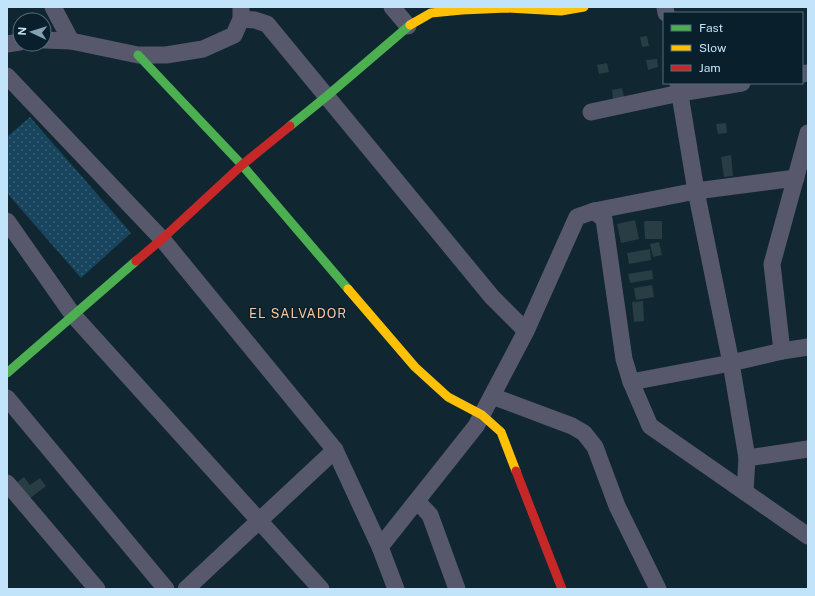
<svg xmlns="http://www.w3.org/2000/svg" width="815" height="596" font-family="'Public Sans',sans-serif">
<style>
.park{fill:url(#park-dots)}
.building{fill:#283d44}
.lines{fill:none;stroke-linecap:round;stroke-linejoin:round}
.street{stroke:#57586b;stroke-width:17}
.fast{stroke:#4caf50;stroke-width:9}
.slow{stroke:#ffc107;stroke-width:9}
.jam{stroke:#c62828;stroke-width:9}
.labels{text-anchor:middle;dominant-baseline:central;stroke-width:3;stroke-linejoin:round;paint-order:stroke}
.neighbourhood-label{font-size:13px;letter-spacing:1px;fill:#fac59d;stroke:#091f2c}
</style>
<defs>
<pattern id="park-dots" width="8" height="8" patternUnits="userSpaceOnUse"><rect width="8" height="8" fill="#18445e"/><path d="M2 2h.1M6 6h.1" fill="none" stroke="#385f76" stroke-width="1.8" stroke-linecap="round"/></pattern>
</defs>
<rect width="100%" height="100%" fill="#102630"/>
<path class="park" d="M30,117L131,233L81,278L7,193V137Z"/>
<g class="building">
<path d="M647,36L649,46L642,47L640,37Z"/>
<path d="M657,59L658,67L648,70L646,60Z"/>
<path d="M607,63L609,72L599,74L597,65Z"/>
<path d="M622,88L624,97L613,99L612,90Z"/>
<path d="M726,123L727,133L718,134L716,124Z"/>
<path d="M731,155L733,176L724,177L721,157Z"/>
<path d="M635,220L639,239L621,243L617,224Z"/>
<path d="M644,221H662V239H645Z"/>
<path d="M659,242L662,255L653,257L650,244Z"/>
<path d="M650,249L651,260L629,264L627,253Z"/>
<path d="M652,270L653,279L630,283L628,274Z"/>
<path d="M652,285L654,297L636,300L634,288Z"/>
<path d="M643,301L644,321L634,322L632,302Z"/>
<path d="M24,477L30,485L40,478L46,486L29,499L16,483Z"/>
</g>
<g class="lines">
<g class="street">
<path d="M53,7L71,41"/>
<path d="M392,7L408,26"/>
<path d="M665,7L666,13"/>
<path d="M241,19L255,20L267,24L492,297L526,331"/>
<path d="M44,40L71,41L138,55H166L203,49L234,35L241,19V7"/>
<path d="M7,44L20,42"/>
<path d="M802,74L808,73"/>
<path d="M7,76L162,239L335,450L380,547L396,589"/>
<path d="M678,83L696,191L731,363L747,458L745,492"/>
<path d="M591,112L680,93L742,83"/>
<path d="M594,211L604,219L624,359L631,382L650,426L808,536"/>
<path d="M7,221L73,315L321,589"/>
<path d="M782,351L772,264L808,133"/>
<path d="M631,382L731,363L782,351L808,347"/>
<path d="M492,396L572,426L584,433L595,447L617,506L658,589"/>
<path d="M7,398L166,589"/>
<path d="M747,458L808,449"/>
<path d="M7,483L97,589"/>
<path d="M417,501L430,515L457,589"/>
<path d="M380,547L476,426L526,331L577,217L594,211L696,191L796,178"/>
<path d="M186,589L335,450"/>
</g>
<g class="fast">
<path d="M138,55L242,165L348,289"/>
<path d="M290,126L327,96L410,25"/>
<path d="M7,373L136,261"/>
</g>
<g class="slow">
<path d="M410,25L431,13L462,10L507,8L561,11L584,7"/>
<path d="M348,289L415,367L448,397L482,415L501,432L516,471"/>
</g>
<g class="jam">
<path d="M136,261L162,239L242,165L290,126"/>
<path d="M516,471L562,589"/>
</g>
</g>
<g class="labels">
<g class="neighbourhood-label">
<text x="298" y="313">EL SALVADOR</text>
</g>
</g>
<rect width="815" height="596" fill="none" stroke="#c2e4fb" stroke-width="16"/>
<rect x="663" y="12" width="140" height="72" fill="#091f2c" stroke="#536e7f"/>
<rect x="671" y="25" width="20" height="6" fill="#4caf50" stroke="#536e7f"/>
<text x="699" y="32" font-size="12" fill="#c2e4fb">Fast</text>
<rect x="671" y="45" width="20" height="6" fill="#ffc107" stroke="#536e7f"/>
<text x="699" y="52" font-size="12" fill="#c2e4fb">Slow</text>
<rect x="671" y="65" width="20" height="6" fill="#c62828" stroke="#536e7f"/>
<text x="699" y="72" font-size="12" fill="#c2e4fb">Jam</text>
<g transform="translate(32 32) rotate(274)"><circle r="19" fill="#091f2c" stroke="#536e7f"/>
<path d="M0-3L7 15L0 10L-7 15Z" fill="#84a2b4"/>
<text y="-6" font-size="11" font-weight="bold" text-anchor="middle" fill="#c2e4fb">N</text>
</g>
</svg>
